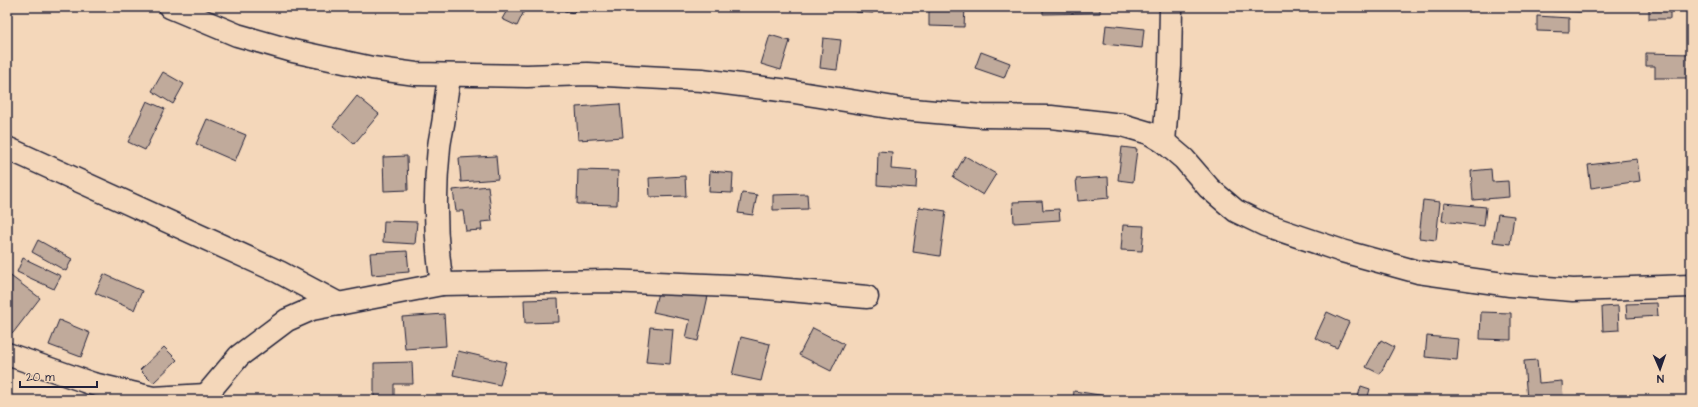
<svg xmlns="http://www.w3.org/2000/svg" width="1698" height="407" font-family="'Architects Daughter',sans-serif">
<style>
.building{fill:#c0aa9b;stroke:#22223b}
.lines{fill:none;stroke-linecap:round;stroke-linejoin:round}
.minor-casing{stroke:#22223b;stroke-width:25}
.minor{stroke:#f4d7ba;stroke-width:22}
</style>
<rect width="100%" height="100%" fill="#f4d7ba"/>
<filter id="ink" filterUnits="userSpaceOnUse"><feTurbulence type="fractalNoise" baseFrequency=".025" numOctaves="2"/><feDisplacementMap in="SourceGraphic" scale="8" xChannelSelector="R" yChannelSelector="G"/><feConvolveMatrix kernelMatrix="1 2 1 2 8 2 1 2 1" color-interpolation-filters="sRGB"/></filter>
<g filter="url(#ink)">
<g class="building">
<path d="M509,7H526L517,26L502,19Z"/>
<path d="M554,7H575L574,13L554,9Z"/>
<path d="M856,7H873V13L856,12Z"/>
<path d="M929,7H965L964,27L929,26Z"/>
<path d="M1043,7H1100V13L1043,14Z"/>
<path d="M1121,7H1142L1140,12Z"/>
<path d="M1553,7H1583V12L1553,11Z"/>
<rect x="1649" y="7" width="21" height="12"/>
<path d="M1537,16L1569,18V32L1537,31Z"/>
<path d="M1106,25L1144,29L1142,48L1104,44Z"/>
<path d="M770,35L790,41L781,70L761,64Z"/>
<path d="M823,38L841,40L837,70L820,68Z"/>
<path d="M981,52L1010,63L1004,78L975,68Z"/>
<path d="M1646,53L1691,54V78H1655V66H1646Z"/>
<path d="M163,72L184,84L173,104L152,91Z"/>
<path d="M357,96L379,114L354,144L333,126Z"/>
<path d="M147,101L165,109L145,150L128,142Z"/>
<path d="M620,104L623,137L578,140L576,107Z"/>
<path d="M207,119L246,135L235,161L196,144Z"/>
<path d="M1122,147L1137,149L1133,182L1118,180Z"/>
<path d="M878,151L892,152L891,169L917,171L916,188L877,185Z"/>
<path d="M407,156L408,190L384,191L383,157Z"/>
<path d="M496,156L498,179L461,182L459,158Z"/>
<path d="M965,156L996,174L983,195L953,177Z"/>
<path d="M1637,159L1640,181L1591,188L1588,165Z"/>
<path d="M1491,169L1492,182L1508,181L1509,197L1473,200L1471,171Z"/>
<path d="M578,170L618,171L617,205L577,204Z"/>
<path d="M710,171L733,173L732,193L709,192Z"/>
<path d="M685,176L686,196L650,197L649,178Z"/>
<path d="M1108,177L1109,198L1078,201L1076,179Z"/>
<path d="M488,186L492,221L481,222L482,230L466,231L463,211H456L453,190Z"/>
<path d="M742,193L757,195L753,215L738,213Z"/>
<path d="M807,194L808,209L773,210V195Z"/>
<path d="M1423,200L1440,202L1436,240L1419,238Z"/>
<path d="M1042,201L1043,210L1059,209L1060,220L1014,223L1013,202Z"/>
<path d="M1444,203L1486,207L1484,226L1442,221Z"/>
<path d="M919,207L946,211L940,256L913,252Z"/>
<path d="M1498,214L1514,216L1510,244L1493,242Z"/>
<path d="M384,221L417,222L415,244L383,242Z"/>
<path d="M1123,225L1144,226L1142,251L1121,250Z"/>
<path d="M38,240L72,259L66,271L32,252Z"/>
<path d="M407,251L409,272L372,275L370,253Z"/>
<path d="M23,258L61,276L54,289L17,272Z"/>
<path d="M8,274L40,298L13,333L7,328Z"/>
<path d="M104,274L142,291L134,310L95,293Z"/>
<path d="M660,285L708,296L698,341L686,338L690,320L653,312Z"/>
<path d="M558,299L559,322L525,323L524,300Z"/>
<path d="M1657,303L1658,316L1627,318L1626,304Z"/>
<path d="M1618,306L1619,330L1603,331L1602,307Z"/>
<path d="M1327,312L1349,322L1337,348L1315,338Z"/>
<path d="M1481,312L1511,313V340L1480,339Z"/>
<path d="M444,314L446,346L405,349L402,317Z"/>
<path d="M59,320L90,333L81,357L49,345Z"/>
<path d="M650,327L673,329L670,364L646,362Z"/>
<path d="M813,328L844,344L831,371L799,355Z"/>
<path d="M1427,336L1459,339L1457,360L1425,357Z"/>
<path d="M741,337L770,344L761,381L732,375Z"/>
<path d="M1381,340L1394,347L1380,374L1366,367Z"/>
<path d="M164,347L177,360L153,383L140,370Z"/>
<path d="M458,351L506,362L500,385L453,375Z"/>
<path d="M1537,360L1539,383L1562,381L1563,400H1527L1524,361Z"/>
<path d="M412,362L413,384H394V397H374V363Z"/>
<path d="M1361,386L1370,389L1367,400H1357Z"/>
<path d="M1074,391L1112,397L1111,400H1073Z"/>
</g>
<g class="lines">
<defs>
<g id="minor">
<path d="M170,7L237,35L293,51L372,68L416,74L527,76L587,74L702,80L788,91L901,109L982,116L1051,117L1122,125L1149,133L1164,142L1184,159L1209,188L1236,211L1265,225L1342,251L1418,272L1510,285L1573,290L1691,286"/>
<path d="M1164,142L1170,66L1171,7"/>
<path d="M7,148L279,272L339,304"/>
<path d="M442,284C435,239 434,193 439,147C440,137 443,127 444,117C445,102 447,89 450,75"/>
<path d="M7,354L93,384L153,398L206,395"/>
<path d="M202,400L239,356L287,320L312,309L442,284L607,281L756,287L867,297"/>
</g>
</defs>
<use href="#minor" class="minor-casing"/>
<use href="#minor" class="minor"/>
</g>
</g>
<rect width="1698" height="407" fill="none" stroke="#f4d7ba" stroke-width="24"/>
<rect x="12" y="12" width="1674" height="383" fill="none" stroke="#22223b" stroke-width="1.5" filter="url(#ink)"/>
<g transform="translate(1660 369) rotate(178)" stroke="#f4d7ba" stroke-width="3" paint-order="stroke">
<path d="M0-3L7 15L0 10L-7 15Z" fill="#22223b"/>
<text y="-6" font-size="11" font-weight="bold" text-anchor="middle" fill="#22223b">N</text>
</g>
<path d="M20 381v6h77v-6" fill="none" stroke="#22223b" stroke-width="2"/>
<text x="26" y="381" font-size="12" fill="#22223b" stroke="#f4d7ba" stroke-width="3" paint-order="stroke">20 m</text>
</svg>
